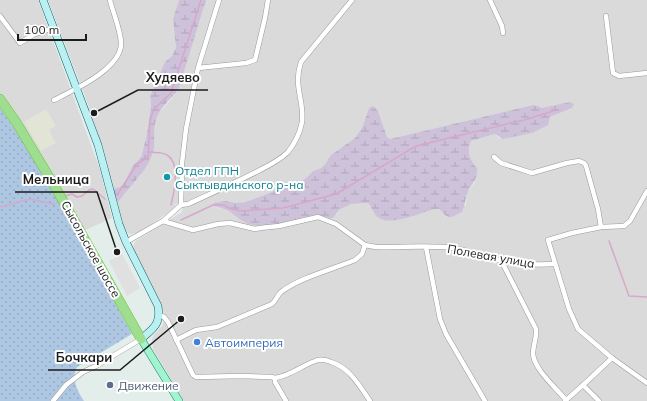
<svg xmlns="http://www.w3.org/2000/svg" width="647" height="401" font-family="Mulish,sans-serif">
<style>
.residential{fill:#d9dad9;fill-rule:evenodd}
.industrial{fill:#e2e5d5}
.grass{fill:url(#grass-dots)}
.wetland{fill:url(#wetland-marsh)}
.parking{fill:#e0e0e0}
.lines{fill:none;stroke-linecap:round;stroke-linejoin:round}
.stream{stroke:#d7a7cc;stroke-width:1.5}
.street-casing{stroke:#999;stroke-width:5.5}
.secondary-casing{stroke:#0e5f69;stroke-width:8}
.primary-casing{stroke:#0d8860;stroke-width:8}
.highway-casing{stroke:#65c833;stroke-width:10}
.street{stroke:#fff;stroke-width:4.5}
.secondary{stroke:#bbf0f3;stroke-width:7}
.primary{stroke:#a2f3d0;stroke-width:7}
.highway{stroke:#9fde91;stroke-width:9}
.culture-dot{fill:#0f9aa8;stroke:#fff;stroke-width:1.5}
.shop-dot{fill:#3f7fe0;stroke:#fff;stroke-width:1.5}
.service-dot{fill:#5c6f8a;stroke:#fff;stroke-width:1.5}
.labels{text-anchor:middle;dominant-baseline:central;stroke-width:4;stroke-linejoin:round;paint-order:stroke}
.culture-label{font-size:12px;fill:#0d838f;stroke:#fff;text-anchor:start}
.street-label{font-size:12px;fill:#1c1c1c;stroke:#fff}
.shop-label{font-size:12px;fill:#366cbe;stroke:#fff;text-anchor:start}
.service-label{font-size:12px;fill:#4e5e75;stroke:#fff;text-anchor:start}
.leader{fill:none;stroke:#1c1c1c;stroke-width:1.5}
.callout-dot{fill:#1c1c1c;stroke:#fff;stroke-width:1.5}
.callout-label{font-size:13px;text-anchor:middle;font-weight:bold;fill:#1c1c1c;stroke:#fff;stroke-width:4;stroke-linejoin:round;paint-order:stroke}
</style>
<defs>
<pattern id="grass-dots" width="8" height="8" patternUnits="userSpaceOnUse"><rect width="8" height="8" fill="#adc7e3"/><path d="M2 2h.1M6 6h.1" fill="none" stroke="#94aac2" stroke-width="1.8" stroke-linecap="round"/></pattern>
<pattern id="wetland-marsh" width="20" height="14" patternUnits="userSpaceOnUse"><rect width="20" height="14" fill="#cec1da"/><path d="M1 5h8M5 5V1M11 12h8M15 12V8" fill="none" stroke="#b0a5ba"/></pattern>
</defs>
<rect width="100%" height="100%" fill="#e3edea"/>
<g class="residential">
<path d="M0,0H38L100,170L112,218L83,231L0,96Z"/>
<path d="M48,0H179L173,19L176,48L172,56L165,62L150,96L151,106L146,139L141,157L132,167L124,184L120,187L113,189L104,151L84,93Z"/>
<path d="M206,0H647V401H184L153,349L152,339L154,335L163,325L164,313L133,249L134,244L136,241L182,212L183,206L179,203L176,204L172,210L138,233L130,234L127,232L123,224L117,202L120,200L141,175L154,148V122L159,113L173,97L179,88ZM570,102L572,108L499,138L495,134L471,141L468,146L470,158L472,163L477,168L475,182L467,193L466,205L446,217L439,209H434L398,220L378,218L368,203L351,204L339,210L337,214L328,218L320,215L300,218H238L229,211L217,207L226,201L236,203L246,202L305,179L313,171L321,168L326,163L331,155L355,138L362,128L369,108L378,111L387,137L390,139L533,105L541,108Z"/>
</g>
<path class="industrial" d="M46,109L56,126L49,130L56,143L41,151L24,122Z"/>
<path class="grass" d="M0,108C51,178 90,258 132,334L77,367C71,379 77,390 84,401H0Z"/>
<g class="wetland">
<path d="M179,0H206L179,88C173,97 162,106 158,115C152,126 155,137 154,148C150,168 132,184 120,200L117,202L113,189L120,187L124,184L132,167L141,157L146,139L151,106L150,96L165,62L172,56L176,48L173,19Z"/>
<path d="M570,102L574,104L572,108L550,117L548,125L532,133L503,139L495,134L471,141C466,150 470,161 477,168C478,181 471,183 467,194C465,200 465,206 462,212C449,218 450,221 439,209H434C421,213 391,226 379,218C374,216 372,207 368,203L351,204L339,210L333,218H328L320,215L300,218L274,225L260,226L248,224L238,218L229,211L213,205L214,203L226,201L236,203L246,202L305,179L313,171L321,168L326,163L331,155L355,138L362,128L369,108L373,106L378,111L387,137L390,139L533,105L538,106L541,108Z"/>
</g>
<path class="parking" d="M122,254L140,288L127,296L109,261Z"/>
<g class="lines">
<g class="stream">
<path d="M149,152C154,153 163,152 167,155C181,163 174,193 171,205"/>
<path d="M117,195L137,164L148,157L150,120L154,109L171,93L201,0"/>
<path d="M65,196L72,194L77,197L82,196L89,190L93,189L105,199"/>
<path d="M0,207L30,199L54,204"/>
<path d="M181,220L213,205H223L229,208L240,211L283,208L336,194L416,146L528,119L556,110"/>
<path d="M609,241L629,296L647,297"/>
</g>
<defs>
<g id="street">
<path d="M490,0L502,26L503,33"/>
<path d="M0,16L20,43L33,35L53,28"/>
<path d="M606,16L613,73L619,76L647,73"/>
<path d="M198,68L246,63L255,60L265,18L268,0"/>
<path d="M54,100C74,90 123,68 121,42C120,28 113,13 110,0"/>
<path d="M494,157L501,163L532,173L567,163L579,161L584,163L586,166L598,209L601,227"/>
<path d="M647,191L630,221L624,226L601,227L572,233L548,240L569,309L578,329L612,358L647,383"/>
<path d="M181,205L182,163L186,129L198,68L219,0"/>
<path d="M163,221L193,230L218,224L230,223L255,229L260,228L279,226L318,217L336,224L365,245L376,247C403,248 432,244 459,249C474,252 488,258 503,261C521,265 538,265 555,264"/>
<path d="M126,242L163,221L181,205L188,204C212,193 237,182 260,170C270,165 280,160 288,152C295,143 300,133 302,122C304,107 298,94 298,80C298,73 299,68 301,62L352,0"/>
<path d="M426,247L440,319L446,334L485,401"/>
<path d="M504,261V266L536,329C537,338 533,345 533,354C534,369 556,388 566,400"/>
<path d="M160,315L164,317L168,322L193,375L196,377L242,376L271,377L275,378C290,376 301,366 315,361C320,359 326,360 331,362C350,368 359,385 370,401"/>
<path d="M176,340L196,330L217,327L272,304C276,301 277,295 281,292C299,278 333,269 355,260L362,254L365,245"/>
<path d="M275,378V382L286,401"/>
<path d="M583,385L599,401"/>
<path d="M53,401L66,385L83,372L96,366L141,339"/>
<path d="M565,401L583,385L612,358"/>
</g>
<path id="secondary" d="M43,0L98,145L119,224L126,242L158,306C161,324 154,328 141,339"/>
<path id="primary" d="M141,339L179,401"/>
<path id="highway" d="M0,99L16,122L54,185L141,339"/>
</defs>
<use href="#street" class="street-casing"/>
<use href="#secondary" class="secondary-casing"/>
<use href="#primary" class="primary-casing"/>
<use href="#highway" class="highway-casing"/>
<use href="#street" class="street"/>
<use href="#secondary" class="secondary"/>
<use href="#primary" class="primary"/>
<use href="#highway" class="highway"/>
</g>
<circle class="culture-dot" cx="167" cy="177" r="4"/>
<circle class="shop-dot" cx="197" cy="342" r="4"/>
<circle class="service-dot" cx="110" cy="385" r="4"/>
<g class="labels">
<g class="culture-label">
<text x="175" y="170">Отдел ГПН<tspan x="175" dy="14">Сыктывдинского р-на</tspan></text>
</g>
<g class="street-label">
<text transform="translate(91 249) rotate(61)">Сысольское шоссе</text>
<text transform="translate(491 256) rotate(10)">Полевая улица</text>
</g>
<g class="shop-label">
<text x="205" y="342">Автоимперия</text>
</g>
<g class="service-label">
<text x="118" y="385">Движение</text>
</g>
</g>
<path class="leader" d="M94 113L138 90H208M117 252L97 192H15M181 319L120 370H48"/>
<g class="callout-dot">
<circle cx="94" cy="113" r="4"/>
<circle cx="117" cy="252" r="4"/>
<circle cx="181" cy="319" r="4"/>
</g>
<g class="callout-label">
<text x="173" y="82">Худяево</text>
<text x="56" y="184">Мельница</text>
<text x="84" y="362">Бочкари</text>
</g>
<path d="M18 34v6h68v-6" fill="none" stroke="#1c1c1c" stroke-width="2"/>
<text x="24" y="34" font-size="12" fill="#1c1c1c" stroke="#ffffff" stroke-width="3" paint-order="stroke">100 m</text>
</svg>
